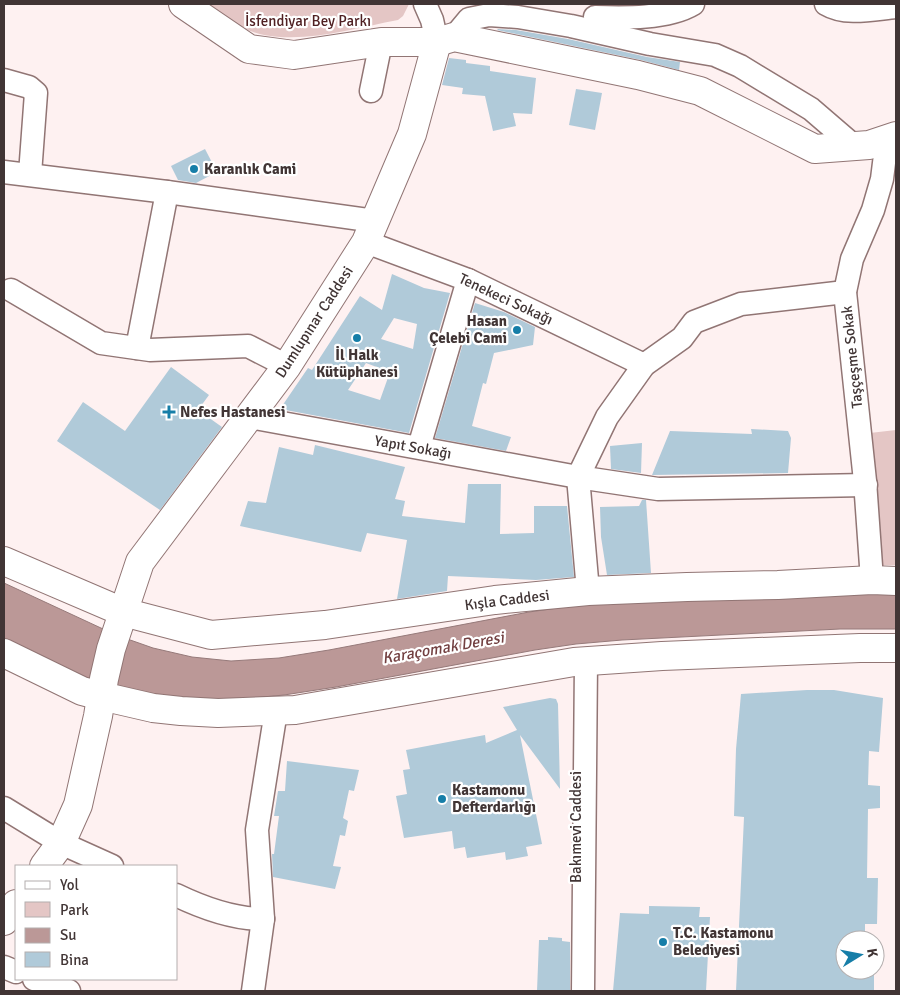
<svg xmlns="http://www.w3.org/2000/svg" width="900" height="995" font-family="Signika,sans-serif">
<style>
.green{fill:#e4c6c5}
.water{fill:#bb9897;stroke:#967a7a}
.building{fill:#b0cad9;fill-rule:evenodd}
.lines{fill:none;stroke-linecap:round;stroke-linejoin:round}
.minor-casing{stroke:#917574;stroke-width:25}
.major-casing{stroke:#917574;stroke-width:30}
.minor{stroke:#fff;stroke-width:22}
.major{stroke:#fff;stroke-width:28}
.poi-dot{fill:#167ea8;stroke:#fff;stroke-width:2}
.labels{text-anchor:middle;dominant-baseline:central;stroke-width:4.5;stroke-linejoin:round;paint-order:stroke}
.park-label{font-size:15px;fill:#4f2022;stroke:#fff}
.poi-label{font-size:15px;font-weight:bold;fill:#413535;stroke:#fff;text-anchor:start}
.street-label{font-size:15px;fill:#413535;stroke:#fff}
.water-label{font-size:16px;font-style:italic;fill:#723f40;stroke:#fff}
</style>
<rect width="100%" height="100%" fill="#fef1f1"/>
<g class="green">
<path d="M206,4H409L403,16L398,20C355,28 308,43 264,35C241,30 223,17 206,4Z"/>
<path d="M896,430V565H873L861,434Z"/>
</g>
<path class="water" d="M4,583L116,635L153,648L192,657L231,661L279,658L329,650L529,612L572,606L620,602L896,591V629H840L622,640L576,644L535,650L336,687L284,695L232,700L179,699L129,690L84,677L40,659L4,639Z"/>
<g class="building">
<path d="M498,29L516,30L568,39L647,57L680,62L679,70L641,60L497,30Z"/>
<path d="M449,58L466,60V63L490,66V71L536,78L532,114L513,113L516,126L493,131L485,96L462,94L463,88L442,85Z"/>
<path d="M576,89L602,93L595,130L569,125Z"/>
<path d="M205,149L217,172L196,183L178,180L171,166Z"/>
<path d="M392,274L424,288L450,293L409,433L280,409L308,368L312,370L360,296L382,310ZM394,318L417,324L413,349L381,339ZM366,363L390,372L380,400L348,390Z"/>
<path d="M475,303L504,312L535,327L533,345L494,353L486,384L483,383L472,426L511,437L506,451L435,438Z"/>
<path d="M171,367L209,395L198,410L222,427L160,510L57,441L83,402L125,431Z"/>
<path d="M751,429L788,431L791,438L788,473L652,475L670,431L752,434Z"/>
<path d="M642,443L641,473L611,469L610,446Z"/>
<path d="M315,445L405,467L395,499L405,501L402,516L465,523L468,484H501L500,534L534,533V506H567L574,577L536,580L448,576L447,591L397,599L407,540L367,533L361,552L240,526L248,501L266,503L279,447L313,455Z"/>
<path d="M642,500H646L651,573L607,575L601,537L600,507L639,506Z"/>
<path d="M807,690H834L883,698L879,752L869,751L868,785L880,786V808L868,809L867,878H878L877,924H865V940H845V970H874V991H736L744,817L734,816L736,749L741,694Z"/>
<path d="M550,698L556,699L558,704L560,789L520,735L542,844L526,847L528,856L506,860L505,852L467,858L465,847L454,849L452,831L404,838L396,796L407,794L403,770L410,769L406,750L485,735L486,743L517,730L503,707Z"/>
<path d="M287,761L359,770L354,791L349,790L343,818L348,821L345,836L340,835L333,866L341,867L335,889L273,877L272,854H274L279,816H274L278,791H285Z"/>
<path d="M649,906L700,907L699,917H710L706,991H613L620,913L649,914Z"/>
<path d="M548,937L562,938V941L570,942V991H537L539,940H548Z"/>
</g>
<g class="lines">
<defs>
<g id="minor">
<path d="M425,4L432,20L437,42"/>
<path d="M826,4C846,16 874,9 896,7"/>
<path d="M595,17C624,18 668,19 693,4"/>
<path d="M454,37L469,19L489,15L518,17L571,26L650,44L715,55L740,66L811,109L854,146"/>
<path d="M4,80L29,87L36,93L30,174"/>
<path d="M371,91L381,42"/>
<path d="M4,172L167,192L375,221"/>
<path d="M366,242L468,280L644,365"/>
<path d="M11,290L101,343L150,350L248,346L287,366"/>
<path d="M137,348L167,192"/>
<path d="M249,417L578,477L658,489L866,485"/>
<path d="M419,447L468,280"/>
<path d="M872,580L865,481L845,292L852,259L873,210L882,179L887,139"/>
<path d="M588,591L578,477L607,417L644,365L682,338L694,322L741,304L845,292"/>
<path d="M4,808L61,843L112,866"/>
<path d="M176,895C203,908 233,919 263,919"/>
<path d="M4,967L16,972"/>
<path d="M34,979L69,991"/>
<path d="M253,991L263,919L257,830L276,711"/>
<path d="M583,991L586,661"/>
</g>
<g id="major">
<path d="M183,4L249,49L294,55L381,42H437L454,37L638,75L700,91L815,149L869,145L896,136"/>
<path d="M4,561L123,612L211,635L325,625L495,600L588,591L687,587L778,585L872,580L896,581"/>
<path d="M4,653L82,691L101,696L153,708L181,711L218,713L295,710L574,662L662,656L860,648H896"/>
<path d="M44,866L61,843L78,805L98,716L104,679L111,649L140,562L287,366L366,242L412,134L437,42"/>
<path d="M4,921L16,904"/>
</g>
</defs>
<use href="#minor" class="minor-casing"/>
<use href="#major" class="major-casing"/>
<use href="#minor" class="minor"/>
<use href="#major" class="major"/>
</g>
<g class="poi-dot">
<circle cx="194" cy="169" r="5"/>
<circle cx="517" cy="330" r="5"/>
<circle cx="357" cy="338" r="5"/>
<path d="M166.5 404.5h5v5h5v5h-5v5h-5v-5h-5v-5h5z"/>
<circle cx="442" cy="799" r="5"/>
<circle cx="663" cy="942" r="5"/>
</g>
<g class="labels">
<g class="park-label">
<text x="308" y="21">İsfendiyar Bey Parkı</text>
</g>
<g class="poi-label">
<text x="204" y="169">Karanlık Cami</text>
<text x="507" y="321" text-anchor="end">Hasan<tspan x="507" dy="17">Çelebi Cami</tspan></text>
<text x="357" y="355" text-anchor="middle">İl Halk<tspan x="357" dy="17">Kütüphanesi</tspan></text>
<text x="180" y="412">Nefes Hastanesi</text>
<text x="452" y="790">Kastamonu<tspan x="452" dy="17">Defterdarlığı</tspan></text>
<text x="673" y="933">T.C. Kastamonu<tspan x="673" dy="17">Belediyesi</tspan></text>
</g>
<g class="street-label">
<text transform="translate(506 299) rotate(25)">Tenekeci Sokağı</text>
<text transform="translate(314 322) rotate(-57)">Dumlupınar Caddesi</text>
<text transform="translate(852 357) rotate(-96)">Taşçeşme Sokak</text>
<text transform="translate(413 447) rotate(10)">Yapıt Sokağı</text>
<text transform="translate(507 600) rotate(-7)">Kışla Caddesi</text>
<text transform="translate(576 827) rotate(-90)">Bakımevi Caddesi</text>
</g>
<g class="water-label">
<text transform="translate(443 648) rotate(-10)">Karaçomak Deresi</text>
</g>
</g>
<rect width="900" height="995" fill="none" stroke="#413535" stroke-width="10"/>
<rect x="15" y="865" width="162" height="115" fill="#ffffff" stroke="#b3aeae"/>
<rect x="25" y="881" width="25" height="8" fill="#ffffff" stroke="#b3aeae"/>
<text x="60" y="890" font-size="15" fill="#413535">Yol</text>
<rect x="25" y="902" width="25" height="15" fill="#e4c6c5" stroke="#b3aeae"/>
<text x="60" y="915" font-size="15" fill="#413535">Park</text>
<rect x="25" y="928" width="25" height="15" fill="#bb9897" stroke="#b3aeae"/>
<text x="60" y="940" font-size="15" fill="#413535">Su</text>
<rect x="25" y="952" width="25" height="15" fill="#b0cad9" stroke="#b3aeae"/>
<text x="60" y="965" font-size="15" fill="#413535">Bina</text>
<g transform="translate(860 955) rotate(80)"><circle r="24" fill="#ffffff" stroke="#b3aeae"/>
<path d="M0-4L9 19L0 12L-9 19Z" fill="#167ea8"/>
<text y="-8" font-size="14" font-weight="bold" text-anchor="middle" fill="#413535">K</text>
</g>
</svg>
